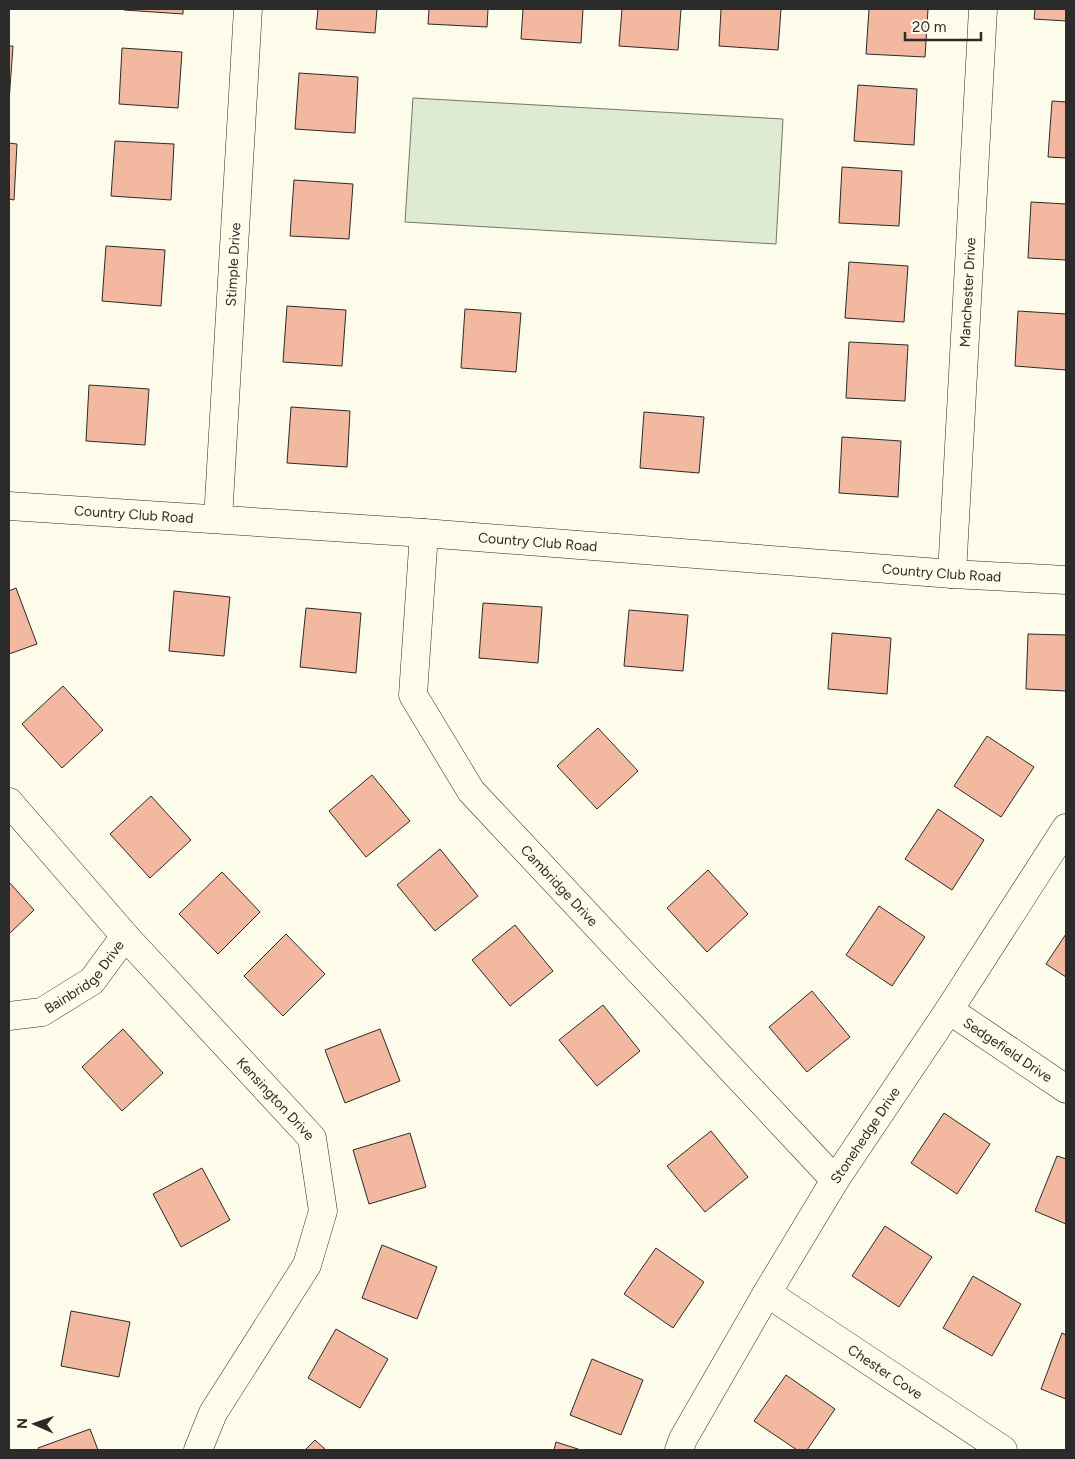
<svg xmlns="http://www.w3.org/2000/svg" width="1075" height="1459" font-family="Figtree,sans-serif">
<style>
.green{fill:#deebd1;stroke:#74746e}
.building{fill:#f2b8a0;stroke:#2b2b2b}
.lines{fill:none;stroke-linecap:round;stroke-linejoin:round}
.minor-casing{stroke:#2b2b2b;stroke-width:29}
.minor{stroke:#fdfbea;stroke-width:28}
.labels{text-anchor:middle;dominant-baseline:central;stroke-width:4;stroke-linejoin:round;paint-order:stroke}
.street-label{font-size:14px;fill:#2b2b2b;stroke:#fdfbea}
</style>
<rect width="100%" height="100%" fill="#fdfbea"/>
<path class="green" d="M413,98L783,119L776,244L405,222Z"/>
<g class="building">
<path d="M124,9H183V14L124,10Z"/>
<path d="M318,9H377L375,33L316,29Z"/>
<path d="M429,9H488L487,27L428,24Z"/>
<path d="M523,9H583L581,43L521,39Z"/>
<path d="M622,9H681L678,50L619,46Z"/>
<path d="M721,9H781L778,50L719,46Z"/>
<path d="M869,9H928L925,57L866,54Z"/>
<path d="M1035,9H1066V21L1034,19Z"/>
<path d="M9,46H13L9,102Z"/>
<path d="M122,48L182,52L178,108L119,104Z"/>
<path d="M299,73L358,77L355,133L295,129Z"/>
<path d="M858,85L917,89L914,145L854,141Z"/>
<path d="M1052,101L1066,102V158L1048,157Z"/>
<path d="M115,141L174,144L171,200L111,196Z"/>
<path d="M9,143L17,144L14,200L9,199Z"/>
<path d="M842,167L902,171L899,226L839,223Z"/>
<path d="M294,180L353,184L349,239L290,236Z"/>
<path d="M1031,202L1066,204V260L1028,258Z"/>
<path d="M106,246L165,250L161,306L102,301Z"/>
<path d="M849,262L908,266L904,322L845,318Z"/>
<path d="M287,306L346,310L342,366L283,362Z"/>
<path d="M465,309L521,313L516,372L461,368Z"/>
<path d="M1018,311L1066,314V370L1015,366Z"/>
<path d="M849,342L908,345L905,401L846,398Z"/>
<path d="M89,385L149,389L145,445L86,441Z"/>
<path d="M291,407L350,411L347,467L287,463Z"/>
<path d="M644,412L704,417L699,473L640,468Z"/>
<path d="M842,437L901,441L898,497L839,493Z"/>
<path d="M16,588L37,644L9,654V591Z"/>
<path d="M174,591L230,597L224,656L169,651Z"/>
<path d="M483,603L542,607L538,663L479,658Z"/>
<path d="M306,608L361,613L356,673L300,667Z"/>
<path d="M629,610L688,615L683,671L624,666Z"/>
<path d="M832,633L891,638L887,694L828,689Z"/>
<path d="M1028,634L1066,635V691L1026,689Z"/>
<path d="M63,686L103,730L62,768L22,724Z"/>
<path d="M598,728L638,771L597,809L557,766Z"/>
<path d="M987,736L1034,767L1001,817L954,786Z"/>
<path d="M372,775L410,821L366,857L329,811Z"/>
<path d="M151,796L191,840L150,878L110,834Z"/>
<path d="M938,809L984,840L952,890L905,859Z"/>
<path d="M440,849L478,896L435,931L397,885Z"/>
<path d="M708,870L748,914L707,952L667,908Z"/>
<path d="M222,872L260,912L218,954L179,914Z"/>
<path d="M9,882L34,910L9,934Z"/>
<path d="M879,906L925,937L892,986L846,955Z"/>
<path d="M515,925L553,971L510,1006L472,960Z"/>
<path d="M286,934L325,974L283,1016L244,976Z"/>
<path d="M1066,934V977L1046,964Z"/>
<path d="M812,991L850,1037L807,1072L769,1027Z"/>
<path d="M603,1005L640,1051L597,1086L559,1040Z"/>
<path d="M123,1029L163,1073L122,1111L82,1067Z"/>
<path d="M380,1029L400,1081L345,1103L325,1050Z"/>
<path d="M944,1113L990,1144L957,1194L911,1163Z"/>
<path d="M711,1131L748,1177L705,1212L667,1166Z"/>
<path d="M410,1133L426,1187L369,1204L353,1150Z"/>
<path d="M1057,1156L1066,1159V1224L1035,1211Z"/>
<path d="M202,1168L230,1220L181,1247L153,1194Z"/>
<path d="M885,1226L932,1257L899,1307L852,1276Z"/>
<path d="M382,1245L437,1267L417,1319L362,1298Z"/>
<path d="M656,1248L704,1282L673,1328L624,1294Z"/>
<path d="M973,1276L1021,1304L992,1356L943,1328Z"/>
<path d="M71,1311L130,1322L119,1377L61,1366Z"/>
<path d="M336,1329L388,1359L360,1408L308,1378Z"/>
<path d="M1062,1333L1066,1335V1399L1041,1389Z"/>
<path d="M592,1359L643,1380L621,1435L570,1415Z"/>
<path d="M786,1375L835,1409L807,1450H797L754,1421Z"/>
<path d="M90,1429L98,1450H39L38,1448Z"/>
<path d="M315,1440L326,1450H305Z"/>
<path d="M556,1442L581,1450H554Z"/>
</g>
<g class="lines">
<defs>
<g id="minor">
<path id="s1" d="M9,506L424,533L952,574L1066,580"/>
<path id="s2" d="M218,519L248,9"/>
<path id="s3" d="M424,533L413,695L471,791L835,1180"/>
<path id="s4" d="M952,574L983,9"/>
<path id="s5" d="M9,802L125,936L312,1138L323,1211L307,1265L213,1413L198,1450"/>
<path id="s6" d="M949,1010L1066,1089"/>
<path id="s7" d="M9,1016L42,1012L92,981L125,936"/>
<path id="s8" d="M767,1293L1003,1450"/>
<path id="s9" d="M679,1450L683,1439L767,1293L835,1180L949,1010L1066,828"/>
</g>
</defs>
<use href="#minor" class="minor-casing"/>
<use href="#minor" class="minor"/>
</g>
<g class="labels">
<g class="street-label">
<text stroke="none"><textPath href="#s2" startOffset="255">Stimple Drive</textPath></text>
<text stroke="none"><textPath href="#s4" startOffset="282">Manchester Drive</textPath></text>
<text stroke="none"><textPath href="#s1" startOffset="125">Country Club Road</textPath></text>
<text stroke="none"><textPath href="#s1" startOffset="530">Country Club Road</textPath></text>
<text stroke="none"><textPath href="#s1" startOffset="935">Country Club Road</textPath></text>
<text stroke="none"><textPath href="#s3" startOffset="404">Cambridge Drive</textPath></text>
<text stroke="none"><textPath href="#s7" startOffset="89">Bainbridge Drive</textPath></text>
<text stroke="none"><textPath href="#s6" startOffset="71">Sedgefield Drive</textPath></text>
<text stroke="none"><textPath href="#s5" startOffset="399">Kensington Drive</textPath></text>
<text stroke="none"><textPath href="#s9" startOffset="366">Stonehedge Drive</textPath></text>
<text stroke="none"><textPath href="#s8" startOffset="142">Chester Cove</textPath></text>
</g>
</g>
<rect width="1075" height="1459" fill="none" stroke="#2b2b2b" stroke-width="20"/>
<g transform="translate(35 1424) rotate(272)" stroke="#fdfbea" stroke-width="4" paint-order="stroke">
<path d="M0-4L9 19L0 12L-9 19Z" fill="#2b2b2b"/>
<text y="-8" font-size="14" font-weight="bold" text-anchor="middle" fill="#2b2b2b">N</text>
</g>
<path d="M905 32v8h76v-8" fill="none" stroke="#2b2b2b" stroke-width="2.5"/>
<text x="912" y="32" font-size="15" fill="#2b2b2b" stroke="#fdfbea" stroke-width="4" paint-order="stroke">20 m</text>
</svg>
